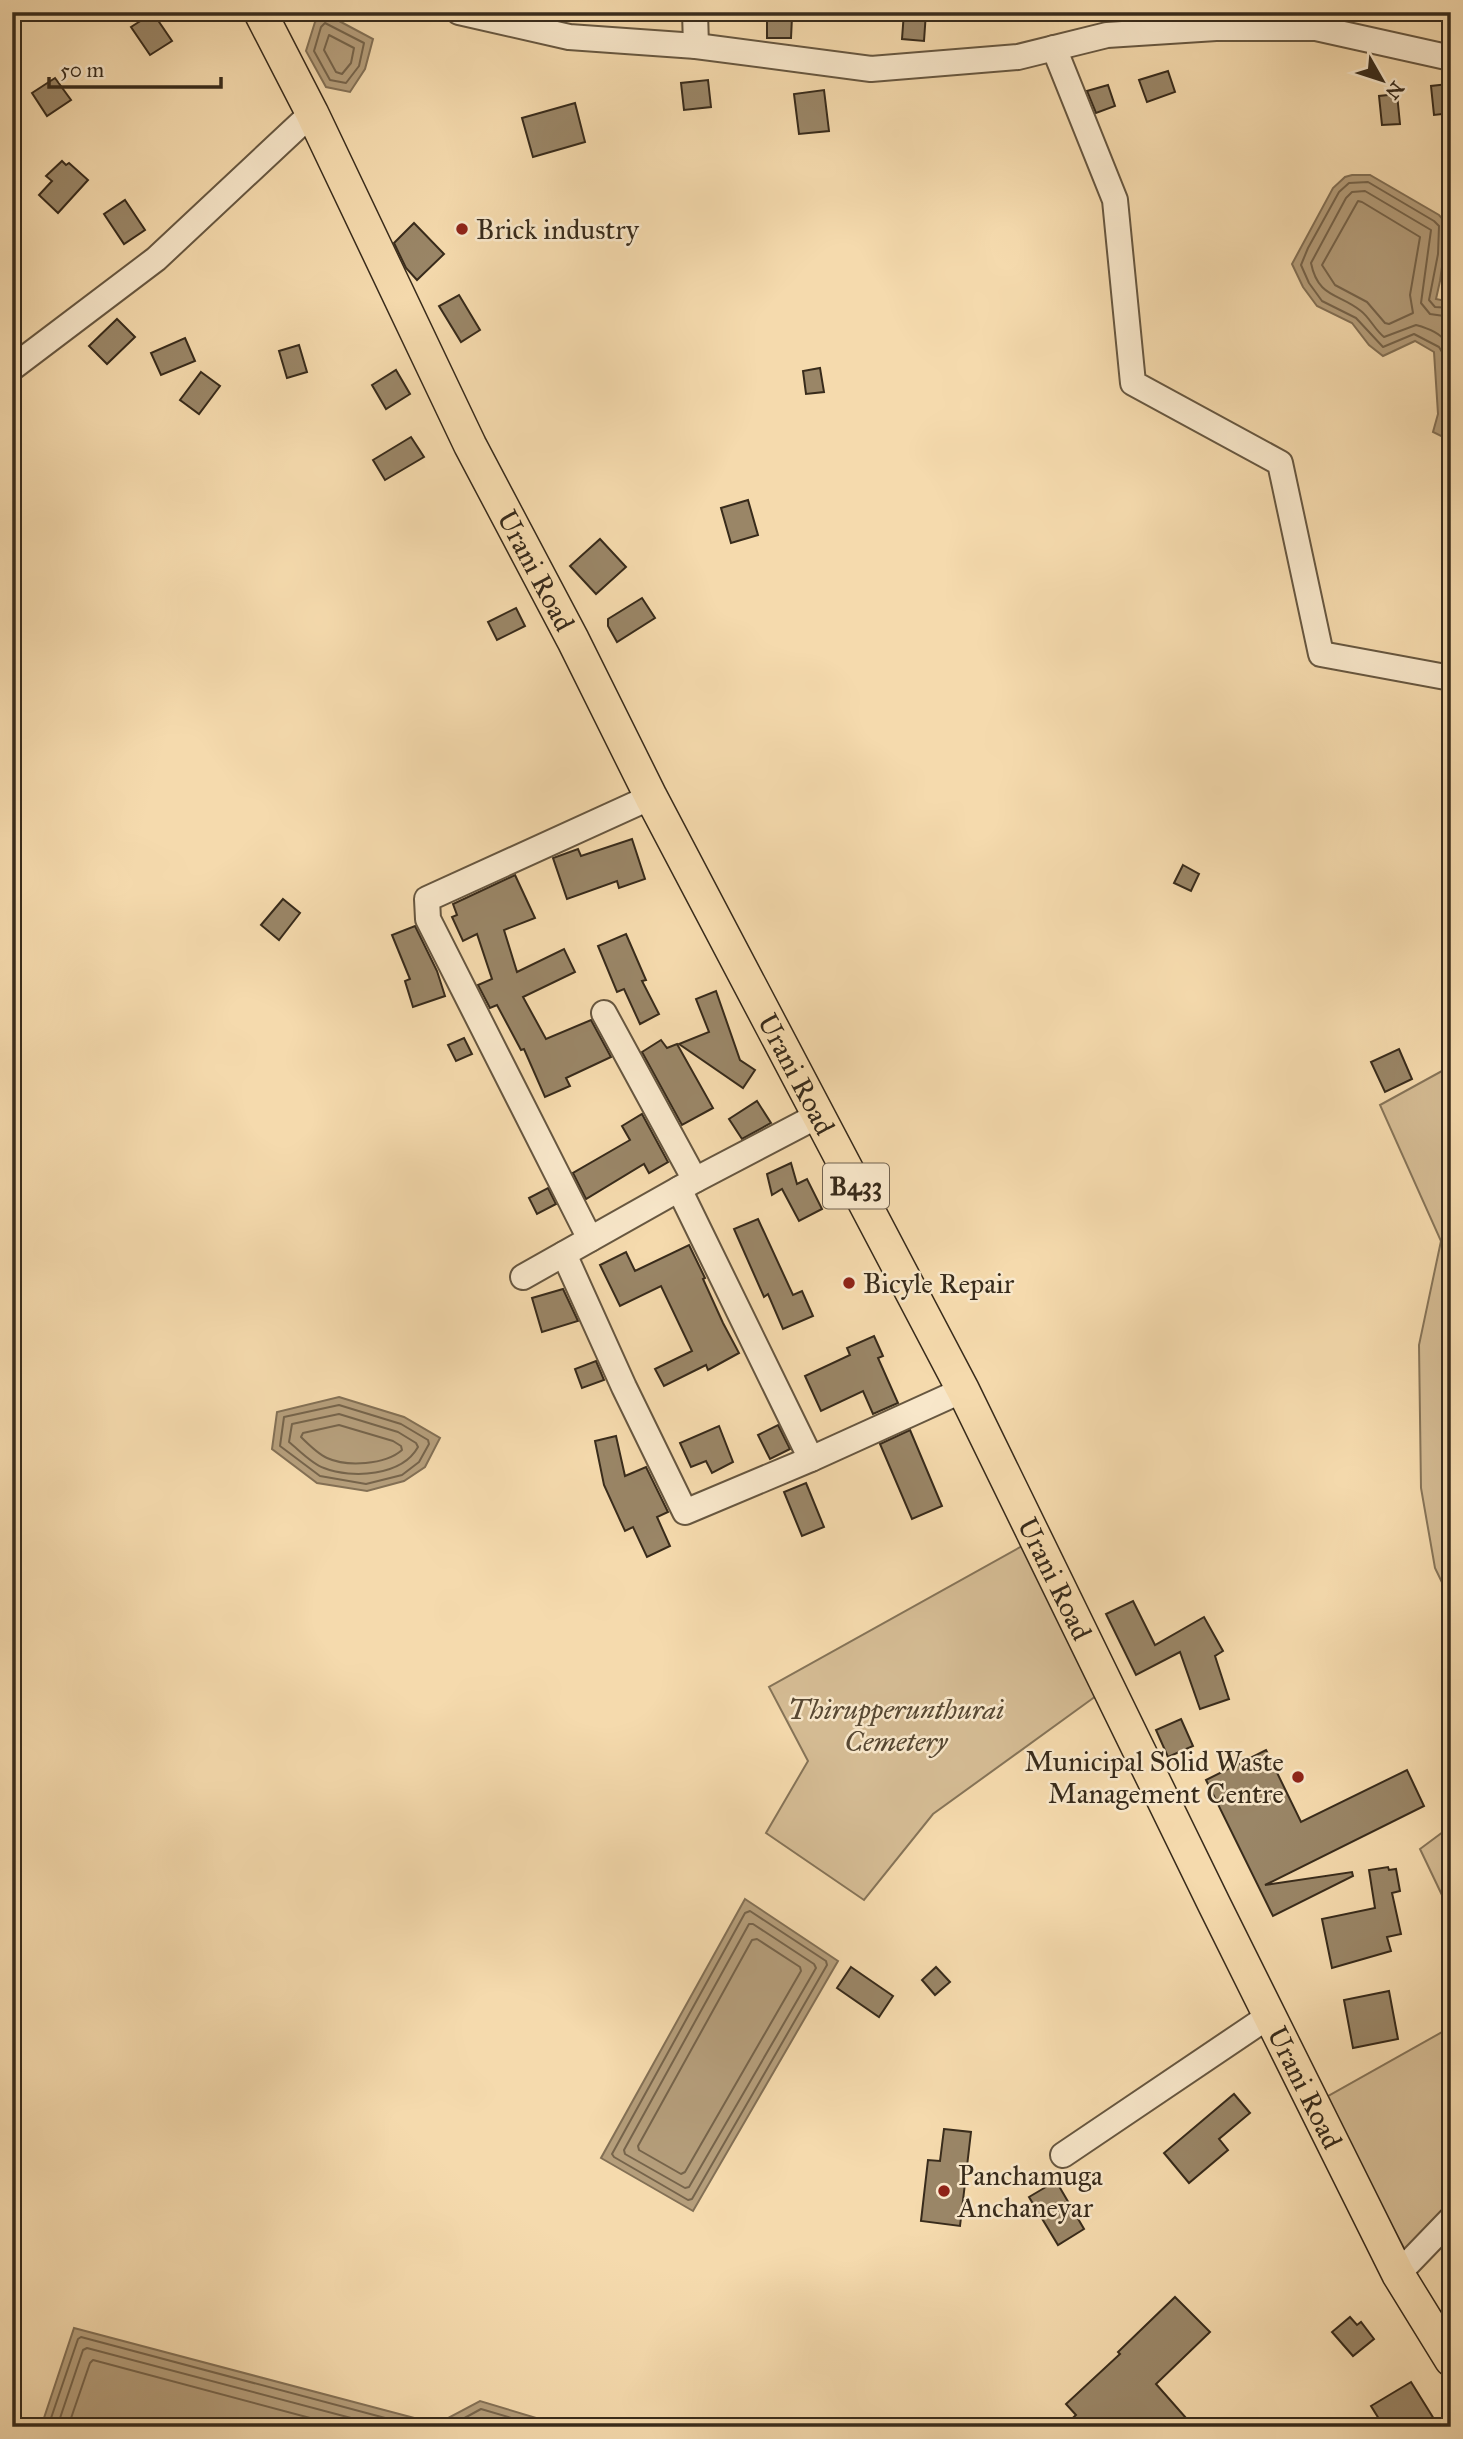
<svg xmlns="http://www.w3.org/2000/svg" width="1463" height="2439" font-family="'IM FELL Great Primer',serif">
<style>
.green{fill:#d5bc94;stroke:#867458;stroke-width:2}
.water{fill:#b59e7b;stroke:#837055;stroke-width:2}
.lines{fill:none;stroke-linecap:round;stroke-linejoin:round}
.shore{stroke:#76644b;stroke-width:2}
.building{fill:#9a8667;stroke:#382b1b;stroke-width:2}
.minor-casing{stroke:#675740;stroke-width:28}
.major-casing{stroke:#382b1b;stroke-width:35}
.minor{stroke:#f8e7ca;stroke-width:24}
.major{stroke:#f5daad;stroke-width:32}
.poi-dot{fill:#8f2418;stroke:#f8e7ca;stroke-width:2.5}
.labels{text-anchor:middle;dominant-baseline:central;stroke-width:5;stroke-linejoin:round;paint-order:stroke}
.shield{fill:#f8e7ca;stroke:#726350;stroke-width:2}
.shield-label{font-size:26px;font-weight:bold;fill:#382b1b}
.poi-label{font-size:28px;fill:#382b1b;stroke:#f8e7ca;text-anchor:start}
.street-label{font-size:28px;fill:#382b1b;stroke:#f8e7ca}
.park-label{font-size:28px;font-style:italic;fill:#574833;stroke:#f8e7ca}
</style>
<rect width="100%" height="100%" fill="#f5daad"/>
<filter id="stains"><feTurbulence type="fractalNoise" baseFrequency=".00286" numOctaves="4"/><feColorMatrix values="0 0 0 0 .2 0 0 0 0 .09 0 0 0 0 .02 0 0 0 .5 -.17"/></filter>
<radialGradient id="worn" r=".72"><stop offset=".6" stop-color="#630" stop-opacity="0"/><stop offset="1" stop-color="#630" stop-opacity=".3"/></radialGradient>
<g class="green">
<path d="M1451,1066V1601L1435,1568L1421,1488L1419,1345L1441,1241L1380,1105Z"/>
<path d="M1024,1545L1096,1696L933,1814L864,1900L766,1833L808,1761L769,1687Z"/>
<path d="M1451,1826V1914L1420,1849Z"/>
<path d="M1451,2027V2219L1411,2261L1323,2099Z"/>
</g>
<g class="water">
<path d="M326,14L373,39L365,69L350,92L326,87L306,51L315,22Z"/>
<path d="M1352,175H1370L1439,215L1448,225L1440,281L1436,299L1451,302V441L1433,432L1438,414L1434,352L1415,341L1383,356L1369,345L1352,323L1317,306L1303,287L1292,264L1333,188L1345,177Z"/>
<path d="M339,1397L404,1417L440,1438L425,1467L404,1481L367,1491L317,1483L272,1449L277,1412Z"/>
<path d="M745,1899L838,1961L693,2211L601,2158Z"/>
<path d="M74,2328L437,2424L480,2401L566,2427H41Z"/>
</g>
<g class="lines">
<g class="shore">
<path d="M325,23L364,43L359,66L346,83L330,80L314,51L321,27Z"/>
<path d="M329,35L354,48L351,63L342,74L336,72L324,50Z"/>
<path d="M1358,201L1362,202L1420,237L1410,295L1413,313L1389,324L1385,323L1367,302L1335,285L1322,265Z"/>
<path d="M1451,308L1435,307L1429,300L1438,254L1439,226L1434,221L1368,182L1349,183L1339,192L1308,248L1301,265L1309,283L1322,301L1356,318L1383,347L1414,334L1439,347L1442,352L1445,415L1442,427L1451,434"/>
<path d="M1451,317L1430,314L1421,303L1431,230L1365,191L1352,192L1346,198L1311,263C1318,298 1339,293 1361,311C1370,318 1375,330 1384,337L1416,325C1457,336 1448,351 1451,384"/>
<path d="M339,1405L401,1424L428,1440L429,1444L419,1462L402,1475L366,1484L320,1476L280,1446L284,1417Z"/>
<path d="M339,1414L398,1432L416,1443L418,1447C402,1476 352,1479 324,1468C312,1464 299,1450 289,1442L292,1424Z"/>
<path d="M339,1425L393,1441L401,1446L402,1450C385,1465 347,1467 327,1458C318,1454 308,1444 301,1437L303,1433Z"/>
<path d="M750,1911L826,1961L827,1965L692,2199L688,2200L614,2157L612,2154L745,1913Z"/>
<path d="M749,1924H753L814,1964L816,1968L689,2187L685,2188L625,2154L624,2150Z"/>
<path d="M757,1939L800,1967L801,1971L685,2172L681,2174L639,2150L638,2146L752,1940Z"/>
<path d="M48,2427L78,2339L81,2337L419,2427"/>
<path d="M57,2427L83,2350L87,2348L385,2427"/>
<path d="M68,2427L90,2363L93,2360L344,2427"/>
<path d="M448,2427L481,2409L542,2427"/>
</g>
</g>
<g class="building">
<path d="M904,12H926L924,41L902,39Z"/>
<path d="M153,13L172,41L150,55L131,27Z"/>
<path d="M767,17H792L791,38H767Z"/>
<path d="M1168,71L1175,92L1147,102L1139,80Z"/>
<path d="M55,78L71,100L47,116L32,93Z"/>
<path d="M708,80L711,107L684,110L681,83Z"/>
<path d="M1448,84L1451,113L1434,115L1431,86Z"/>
<path d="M1108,85L1115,106L1096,113L1087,91Z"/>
<path d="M824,90L829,131L799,134L794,94Z"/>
<path d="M1397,94L1400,124L1382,125L1379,96Z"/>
<path d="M575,103L585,142L533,157L522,118Z"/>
<path d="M62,161L66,165L69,163L88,180L58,213L39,195L52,181L46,176Z"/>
<path d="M125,200L145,230L124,244L104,214Z"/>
<path d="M414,223L444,254L417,280L406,268L394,243Z"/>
<path d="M459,295L480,330L461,342L439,306Z"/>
<path d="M117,319L135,337L107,364L89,346Z"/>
<path d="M185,338L195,361L161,375L151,353Z"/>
<path d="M299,345L307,372L287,378L279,351Z"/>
<path d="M820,368L824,392L806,394L803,371Z"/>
<path d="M396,370L410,394L386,409L372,385Z"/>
<path d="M201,372L220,386L199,414L180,400Z"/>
<path d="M411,437L424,457L385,480L373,460Z"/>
<path d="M748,500L758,535L731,543L721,508Z"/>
<path d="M600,539L626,567L596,594L570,566Z"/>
<path d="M642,598L655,618L617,642L608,626V619Z"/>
<path d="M516,608L525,626L497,640L488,622Z"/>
<path d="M632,839L645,879L619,888L617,881L567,899L553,858L578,849L581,856Z"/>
<path d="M1183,865L1199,874L1191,891L1174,883Z"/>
<path d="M515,875L535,918L504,930L517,972L564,949L575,972L523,997L546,1039L591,1020L611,1057L566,1078L570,1086L545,1097L524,1049L521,1050L497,1005L490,1008L478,985L492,979L477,934L463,941L452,917L457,915L453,904Z"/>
<path d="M283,899L300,913L279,940L261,925Z"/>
<path d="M415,926L437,971L445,996L413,1007L405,981L410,979L392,935Z"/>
<path d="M626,934L646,980L642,981L659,1014L640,1024L624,989L617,992L598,946Z"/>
<path d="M716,991L740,1060L755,1070L743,1088L679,1044L709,1032L696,999Z"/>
<path d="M464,1038L472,1054L456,1061L448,1045Z"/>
<path d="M661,1040L667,1048L677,1044L713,1108L682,1125L642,1052Z"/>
<path d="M1399,1049L1412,1079L1385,1092L1371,1062Z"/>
<path d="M757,1101L771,1123L742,1139L729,1119Z"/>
<path d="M642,1114L668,1162L649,1173L644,1164L586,1199L573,1173L630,1140L622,1126Z"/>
<path d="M791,1163L797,1184L807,1179L822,1209L799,1221L782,1189L772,1195L767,1174Z"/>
<path d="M548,1188L556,1204L537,1214L529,1198Z"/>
<path d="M758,1219L793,1295L802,1291L813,1316L783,1329L768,1294L764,1297L734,1229Z"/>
<path d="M689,1245L705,1278L703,1279L723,1323L739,1353L708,1370L706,1365L664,1386L655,1369L692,1351L661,1286L620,1306L600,1265L626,1252L635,1271Z"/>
<path d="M563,1289L578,1321L542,1332L532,1298Z"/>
<path d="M874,1336L883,1356L878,1358L898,1403L873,1414L863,1391L821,1411L805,1376L850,1355L847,1348Z"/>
<path d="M596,1361L604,1380L582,1388L575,1369Z"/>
<path d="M778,1425L790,1449L770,1459L758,1435Z"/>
<path d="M719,1426L733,1462L712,1473L706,1461L691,1467L680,1443Z"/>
<path d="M910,1430L942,1506L912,1519L880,1444Z"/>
<path d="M616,1436L625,1476L646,1467L668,1512L657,1517L670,1546L647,1557L633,1527L625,1531L604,1485L595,1441Z"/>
<path d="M806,1483L824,1527L802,1536L784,1492Z"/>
<path d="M1133,1601L1155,1645L1204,1617L1223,1651L1215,1656L1229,1699L1200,1709L1180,1652L1136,1675L1106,1614Z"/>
<path d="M1181,1719L1193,1746L1168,1757L1156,1730Z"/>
<path d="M1266,1750L1301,1822L1407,1770L1424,1806L1265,1885L1352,1872L1353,1876L1273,1916L1206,1780Z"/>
<path d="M1388,1867L1389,1870L1396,1869L1400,1891L1392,1893L1401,1934L1387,1937L1391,1951L1332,1968L1322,1919L1375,1908L1369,1870Z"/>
<path d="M851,1967L893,1996L879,2017L837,1988Z"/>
<path d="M936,1967L950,1982L935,1995L922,1980Z"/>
<path d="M1389,1991L1398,2039L1353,2048L1344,2000Z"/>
<path d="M1234,2094L1250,2113L1219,2139L1228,2150L1189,2183L1164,2153Z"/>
<path d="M944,2129L971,2132L960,2226L921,2221L928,2160L940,2161Z"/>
<path d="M1056,2181L1084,2229L1058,2245L1029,2197Z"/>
<path d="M1175,2297L1210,2332L1156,2384L1194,2427H1063L1076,2415L1066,2404L1120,2354L1118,2352Z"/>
<path d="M1350,2317L1357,2325L1361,2322L1374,2339L1353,2356L1332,2332Z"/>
<path d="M1411,2382L1439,2427H1384L1371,2406Z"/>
</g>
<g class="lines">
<defs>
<g id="minor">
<path d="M459,12L569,37L696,46L871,69L1018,57L1107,35L1216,28H1316L1451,58"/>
<path d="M695,12L696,46"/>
<path d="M1054,48L1115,200L1133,383L1280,463L1321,654L1451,678"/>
<path d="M12,368L156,259L312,113"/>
<path d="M604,1013L695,1180"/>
<path d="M679,1189L811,1459"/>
<path d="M590,1239L428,919L427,899L651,797"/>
<path d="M564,1254L624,1387L685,1512L811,1459L963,1390"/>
<path d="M523,1277L695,1180L819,1115"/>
<path d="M1063,2155L1269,2016"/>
<path d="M1398,2274L1451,2219"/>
</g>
<g id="major">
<path id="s1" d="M260,12L312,113L470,445L573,640L651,797L963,1390L1214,1904L1398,2274L1451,2360"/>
</g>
</defs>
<use href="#minor" class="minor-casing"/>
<use href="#major" class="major-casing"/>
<use href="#minor" class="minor"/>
<use href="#major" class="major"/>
</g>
<g class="poi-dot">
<circle cx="462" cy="229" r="7"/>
<circle cx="849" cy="1283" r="7"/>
<circle cx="1298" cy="1777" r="7"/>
<circle cx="944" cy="2191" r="7"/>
</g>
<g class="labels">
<rect class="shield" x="823" y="1163.5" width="66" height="45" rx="5"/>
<g class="shield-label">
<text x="856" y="1186">B433</text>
</g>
<g class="poi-label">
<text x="476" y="229">Brick industry</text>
<text x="863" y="1283">Bicyle Repair</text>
<text x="1284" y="1761" text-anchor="end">Municipal Solid Waste<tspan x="1284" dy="32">Management Centre</tspan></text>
<text x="958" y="2175">Panchamuga<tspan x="958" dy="32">Anchaneyar</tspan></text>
</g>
<g class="street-label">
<text stroke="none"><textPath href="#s1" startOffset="623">Urani Road</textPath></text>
<text stroke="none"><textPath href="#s1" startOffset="1190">Urani Road</textPath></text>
<text stroke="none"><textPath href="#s1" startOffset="1757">Urani Road</textPath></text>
<text stroke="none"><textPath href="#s1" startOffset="2324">Urani Road</textPath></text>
</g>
<g class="park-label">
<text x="896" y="1709">Thirupperunthurai<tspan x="896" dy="32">Cemetery</tspan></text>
</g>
</g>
<rect width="1463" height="2439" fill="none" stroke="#f5daad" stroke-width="42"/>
<rect x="14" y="14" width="1435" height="2411" fill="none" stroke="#382b1b" stroke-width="3.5"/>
<rect x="21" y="21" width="1421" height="2397" fill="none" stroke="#382b1b" stroke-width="2"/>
<g transform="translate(1382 80) rotate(129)" stroke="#f8e7ca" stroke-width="5" paint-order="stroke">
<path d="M0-5L12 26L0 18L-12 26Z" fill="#382b1b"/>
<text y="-10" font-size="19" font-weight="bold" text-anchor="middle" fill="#382b1b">N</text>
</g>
<path d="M49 77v10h172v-10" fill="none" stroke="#382b1b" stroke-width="3.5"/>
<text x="60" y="77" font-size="21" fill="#382b1b" stroke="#f8e7ca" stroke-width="5" paint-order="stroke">50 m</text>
<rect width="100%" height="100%" filter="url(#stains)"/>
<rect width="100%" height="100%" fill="url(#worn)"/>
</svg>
